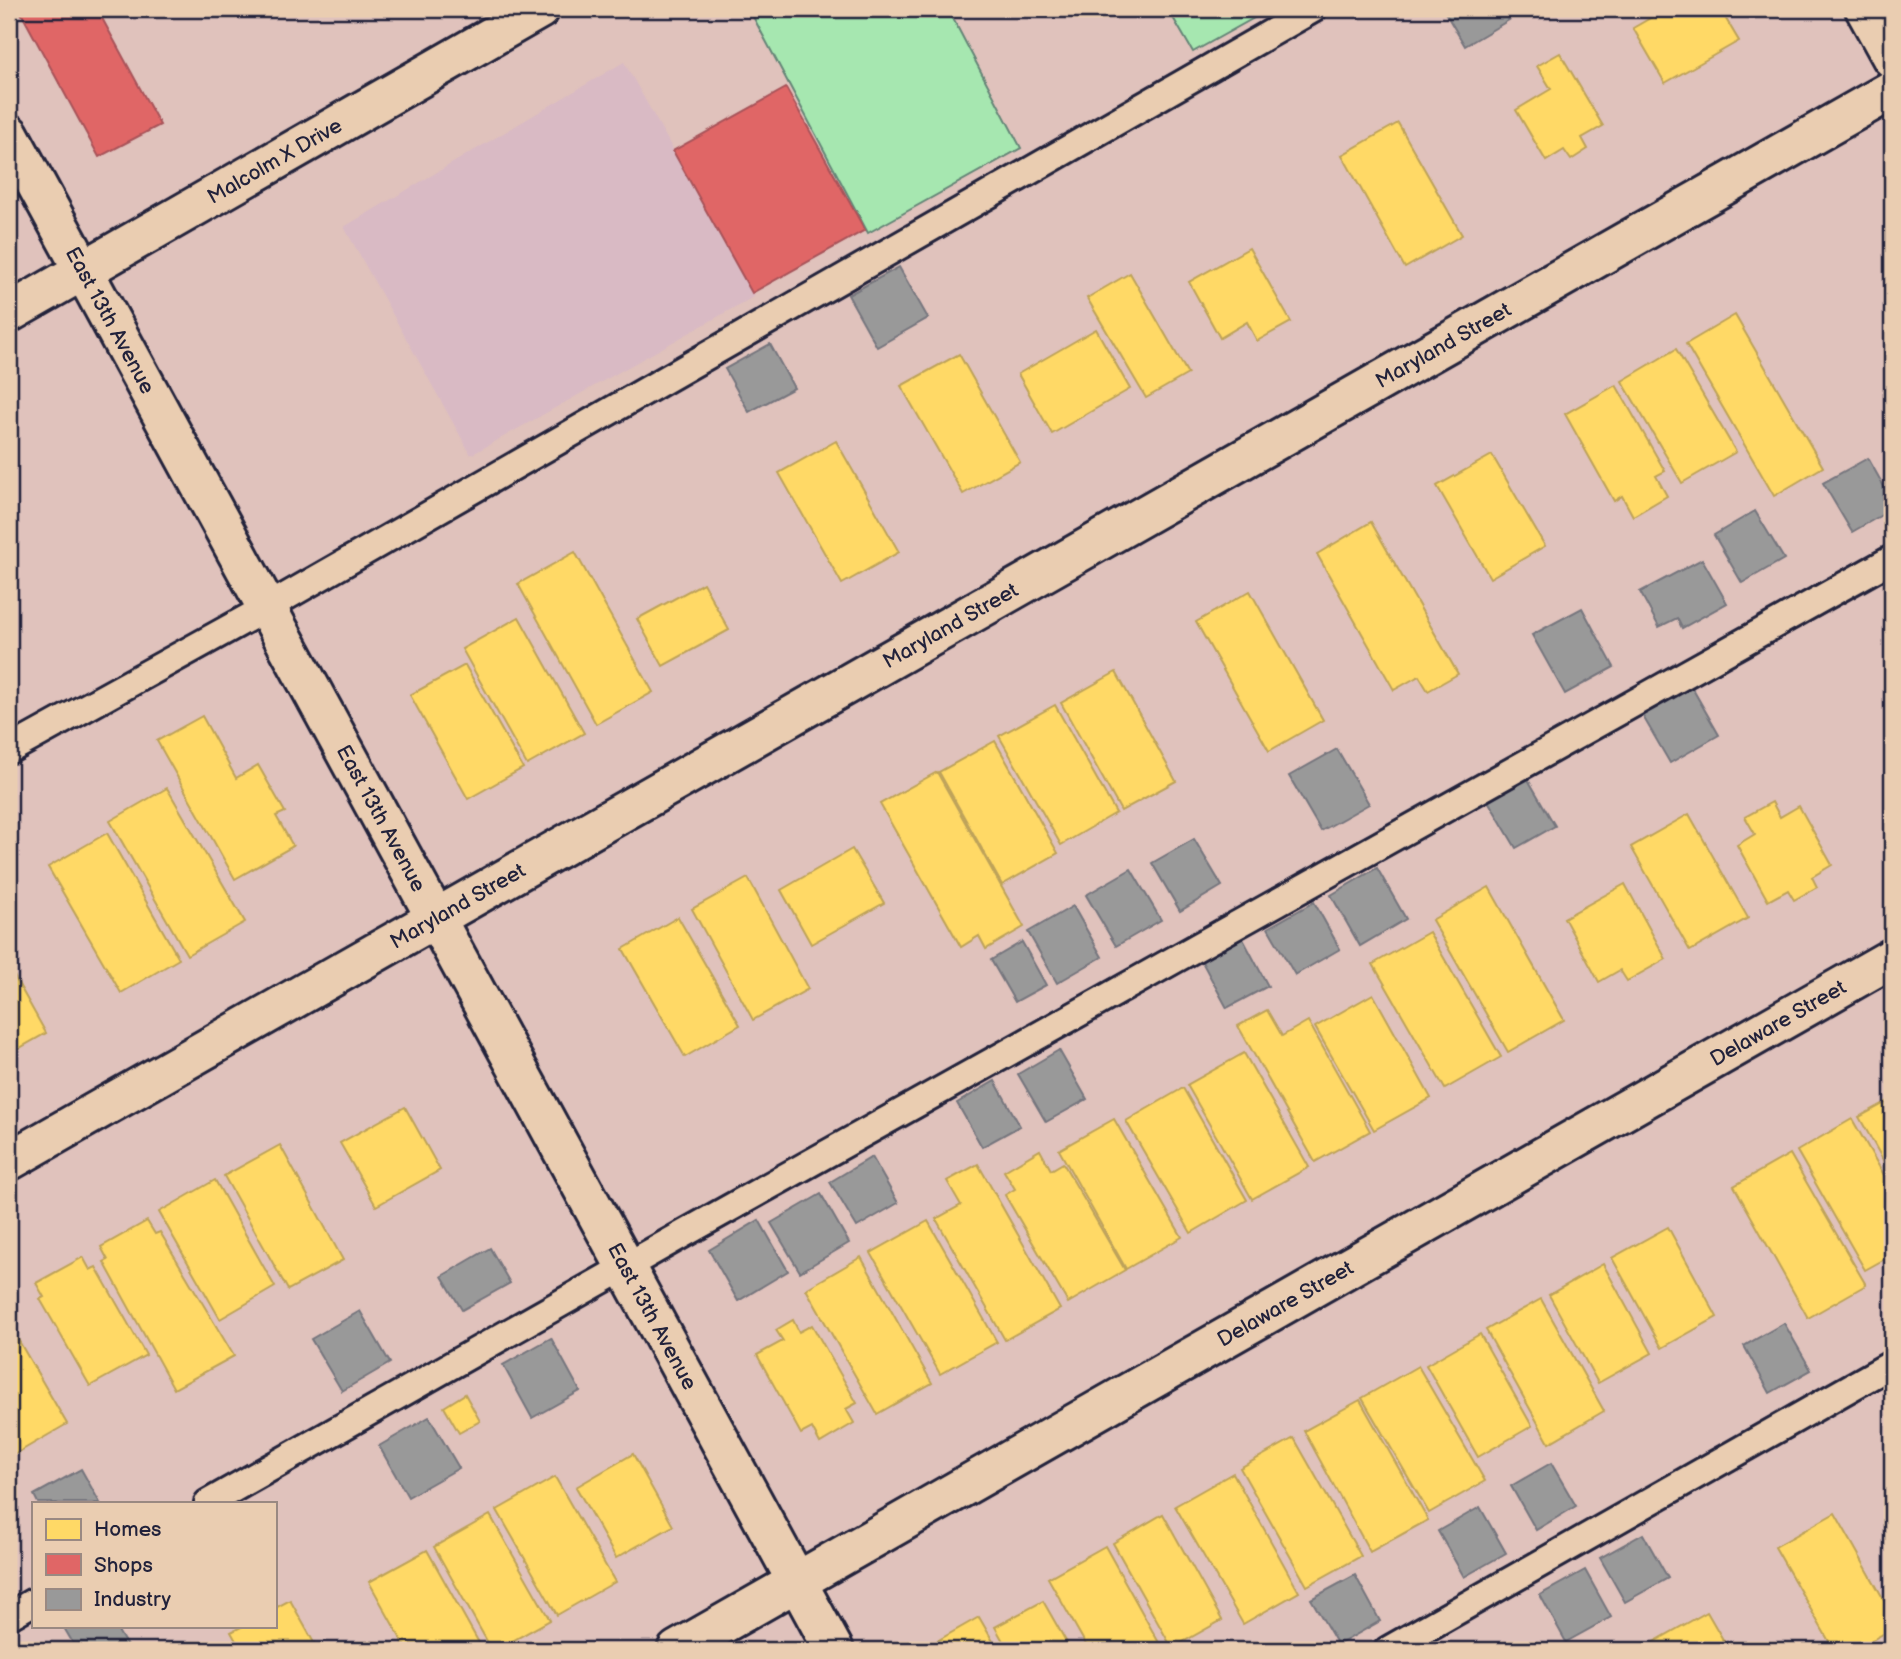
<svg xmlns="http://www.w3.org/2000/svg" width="1901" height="1659" font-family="'Balsamiq Sans',sans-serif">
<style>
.built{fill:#d9bac4}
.green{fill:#a6e7b0;stroke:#648476;stroke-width:2}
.homes{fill:#ffd966;stroke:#bda259;stroke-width:2}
.shops{fill:#e06666;stroke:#a75259;stroke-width:2}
.industry{fill:#999;stroke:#75757d;stroke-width:2}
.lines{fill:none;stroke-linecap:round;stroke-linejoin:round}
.service-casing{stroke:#22223b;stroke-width:32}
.minor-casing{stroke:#22223b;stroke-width:44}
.tertiary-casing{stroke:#22223b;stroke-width:44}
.secondary-casing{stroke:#22223b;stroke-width:44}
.service{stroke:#eacdb1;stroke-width:26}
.minor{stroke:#eacdb1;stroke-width:38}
.tertiary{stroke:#eacdb1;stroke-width:38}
.secondary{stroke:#eacdb1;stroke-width:38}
.labels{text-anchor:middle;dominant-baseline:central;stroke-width:7;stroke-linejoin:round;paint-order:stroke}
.street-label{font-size:21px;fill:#22223b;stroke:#eacdb1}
</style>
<rect width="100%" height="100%" fill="#e0c2bc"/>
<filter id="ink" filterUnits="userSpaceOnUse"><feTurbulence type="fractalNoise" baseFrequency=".0143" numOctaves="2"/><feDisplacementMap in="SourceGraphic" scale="14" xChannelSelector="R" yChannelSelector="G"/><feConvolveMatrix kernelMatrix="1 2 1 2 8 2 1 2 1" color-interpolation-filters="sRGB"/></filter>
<g filter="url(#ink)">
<path class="built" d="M624,62L755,296L471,455L344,227Z"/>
<g class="green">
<path d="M749,9H948L1021,148L868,233Z"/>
<path d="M1168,9H1270L1193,52Z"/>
</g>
<g class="homes">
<path d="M1666,9H1720L1739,41L1665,83L1633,28Z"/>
<path d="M1560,53L1603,126L1582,138L1588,149L1571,160L1564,150L1546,161L1516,110L1551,89L1537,66Z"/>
<path d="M1398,123L1462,235L1405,268L1342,155Z"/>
<path d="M1249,248L1291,322L1257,341L1247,322L1220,338L1189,282Z"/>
<path d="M1130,273L1188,374L1146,398L1087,298Z"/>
<path d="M1735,315L1823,467L1774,496L1686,344Z"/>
<path d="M1096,329L1130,389L1052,434L1018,374Z"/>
<path d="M1676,349L1736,452L1682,483L1622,381Z"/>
<path d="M959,354L1020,462L963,494L901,386Z"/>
<path d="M1616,385L1665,471L1656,476L1667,496L1633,516L1622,496L1614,501L1565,414Z"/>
<path d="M836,441L899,552L842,584L779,473Z"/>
<path d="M1492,455L1545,546L1490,578L1437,486Z"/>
<path d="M1371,522L1458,674L1428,691L1419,676L1394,690L1317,554Z"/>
<path d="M575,552L653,692L596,724L518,584Z"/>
<path d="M703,583L729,630L663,666L637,619Z"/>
<path d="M1250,591L1323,720L1269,751L1196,622Z"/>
<path d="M519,617L584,733L527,765L462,649Z"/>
<path d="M465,665L523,768L468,799L410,695Z"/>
<path d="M1116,672L1176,781L1121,811L1061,703Z"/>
<path d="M1055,705L1116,813L1061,845L999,736Z"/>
<path d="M202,716L236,778L258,765L285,812L276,816L293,846L235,879L157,741Z"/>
<path d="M995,741L1058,853L1002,885L939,772Z"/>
<path d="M937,772L1024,927L986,949L979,936L961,947L880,804Z"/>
<path d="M167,788L245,922L187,955L110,821Z"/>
<path d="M1772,802L1780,817L1799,806L1832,865L1812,877L1817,887L1794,900L1788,890L1768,901L1737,845L1755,834L1745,817Z"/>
<path d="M1689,814L1748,918L1690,951L1631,847Z"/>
<path d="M107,833L179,959L121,993L48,867Z"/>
<path d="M852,849L884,903L811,944L781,890Z"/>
<path d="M748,878L808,989L753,1020L692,909Z"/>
<path d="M1625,884L1666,959L1627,981L1620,970L1599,982L1564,918Z"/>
<path d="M1489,887L1564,1020L1508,1052L1432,920Z"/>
<path d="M678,917L740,1025L685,1057L623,949Z"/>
<path d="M1429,932L1501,1057L1445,1089L1373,964Z"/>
<path d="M9,967L46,1033L9,1054Z"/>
<path d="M1373,994L1431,1098L1374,1130L1315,1027Z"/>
<path d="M1267,1010L1282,1036L1308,1021L1370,1131L1315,1162L1238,1026Z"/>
<path d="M1244,1053L1309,1167L1252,1199L1187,1085Z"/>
<path d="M1183,1088L1247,1200L1191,1233L1126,1121Z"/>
<path d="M1892,1099V1176L1859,1117Z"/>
<path d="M405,1107L440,1170L376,1206L340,1143Z"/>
<path d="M1114,1119L1182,1237L1126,1269L1059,1150Z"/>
<path d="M1852,1119L1892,1189V1255L1865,1270L1797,1151Z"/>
<path d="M280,1145L343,1260L288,1290L224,1176Z"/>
<path d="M1040,1150L1051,1170L1063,1163L1125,1270L1068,1303L1005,1195L1015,1189L1004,1171Z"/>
<path d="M1790,1154L1866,1285L1808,1318L1734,1186Z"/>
<path d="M978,1164L1060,1309L1005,1340L936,1219L961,1205L947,1181Z"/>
<path d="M215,1180L275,1287L220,1319L159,1212Z"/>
<path d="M147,1221L155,1234L160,1232L234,1356L174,1389L104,1262L108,1260L101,1247Z"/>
<path d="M928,1221L997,1342L940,1374L871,1253Z"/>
<path d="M1668,1227L1717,1317L1662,1348L1612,1258Z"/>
<path d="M83,1257L90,1270L96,1267L146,1355L90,1386L40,1299L44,1297L36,1283Z"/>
<path d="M861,1257L932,1383L877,1414L806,1289Z"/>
<path d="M1603,1264L1652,1353L1598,1383L1549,1295Z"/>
<path d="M1541,1299L1604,1411L1549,1443L1486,1330Z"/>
<path d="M793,1320L799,1332L812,1325L857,1403L846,1409L854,1423L820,1443L812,1428L801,1434L757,1355L783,1341L776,1330Z"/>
<path d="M9,1324L67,1424L12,1456L9,1452Z"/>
<path d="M1480,1334L1532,1426L1478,1457L1426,1365Z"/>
<path d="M1418,1366L1485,1481L1429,1513L1362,1398Z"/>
<path d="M465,1394L480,1421L459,1433L444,1407Z"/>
<path d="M1360,1400L1428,1520L1370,1552L1304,1431Z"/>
<path d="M1294,1438L1361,1556L1307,1586L1240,1468Z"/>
<path d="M633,1454L673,1526L616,1558L576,1487Z"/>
<path d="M1233,1473L1299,1592L1243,1624L1175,1506Z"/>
<path d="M555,1477L615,1582L557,1615L497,1510Z"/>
<path d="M1835,1513L1892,1614V1629L1867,1643L1871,1650H1834L1775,1547Z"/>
<path d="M1163,1514L1222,1620L1172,1648L1113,1543Z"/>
<path d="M490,1515L550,1620L496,1650H492L434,1547Z"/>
<path d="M1105,1546L1163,1650H1089L1048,1578Z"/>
<path d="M427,1550L483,1650H407L369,1582Z"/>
<path d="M290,1600L318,1650H241L231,1632L243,1626H275V1608Z"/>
<path d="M1043,1601L1071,1650H1008L995,1627Z"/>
<path d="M1707,1612L1729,1650H1656L1652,1643Z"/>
<path d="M979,1617L998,1650H924L923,1649Z"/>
</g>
<g class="shops">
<path d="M19,9H97L160,125L99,157Z"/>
<path d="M786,88L865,230L752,293L673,151Z"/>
</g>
<g class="industry">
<path d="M1443,9H1502L1509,20L1465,46Z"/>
<path d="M899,267L928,318L877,347L848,295Z"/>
<path d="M770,344L794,388L749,412L725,369Z"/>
<path d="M1868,458L1892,501V509L1852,532L1823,483Z"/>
<path d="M1755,511L1784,559L1742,583L1714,535Z"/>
<path d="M1702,559L1727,603L1682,628L1677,618L1659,627L1640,592Z"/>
<path d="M1582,608L1614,667L1565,694L1532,635Z"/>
<path d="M1691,686L1719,735L1670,763L1641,713Z"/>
<path d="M1337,749L1369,804L1321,831L1289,776Z"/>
<path d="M1526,776L1555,826L1516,848L1487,799Z"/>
<path d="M1194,839L1222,886L1180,911L1152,863Z"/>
<path d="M1377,868L1406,919L1360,946L1331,895Z"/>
<path d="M1131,869L1161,920L1116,946L1086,895Z"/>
<path d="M1314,902L1340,949L1295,975L1268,928Z"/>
<path d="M1073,906L1102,957L1057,983L1028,932Z"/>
<path d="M1242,937L1268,986L1227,1008L1201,960Z"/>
<path d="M1022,942L1046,985L1015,1002L991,960Z"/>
<path d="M1059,1050L1087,1099L1046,1122L1018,1074Z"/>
<path d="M995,1081L1020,1126L982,1147L957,1103Z"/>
<path d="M872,1157L898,1203L857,1227L830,1182Z"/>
<path d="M821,1194L849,1243L800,1272L771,1223Z"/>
<path d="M759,1220L788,1271L738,1301L709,1250Z"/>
<path d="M490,1248L510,1283L462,1310L442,1276Z"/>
<path d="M360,1311L390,1363L342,1391L311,1339Z"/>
<path d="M1784,1323L1811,1370L1770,1393L1744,1346Z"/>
<path d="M551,1338L580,1391L532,1418L503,1365Z"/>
<path d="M429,1417L459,1468L408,1497L379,1446Z"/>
<path d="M1551,1463L1576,1506L1536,1530L1511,1486Z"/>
<path d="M81,1469L100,1503H38L34,1495Z"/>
<path d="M1480,1507L1506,1553L1464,1577L1438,1531Z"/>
<path d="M1643,1534L1668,1578L1625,1602L1600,1558Z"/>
<path d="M1585,1570L1611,1617L1566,1642L1540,1595Z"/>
<path d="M1355,1575L1380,1621L1338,1645L1311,1599Z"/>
<path d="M63,1626H115L127,1646L121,1650H77Z"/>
</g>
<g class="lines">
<defs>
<g id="service">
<path d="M9,750L266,608L1313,9"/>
<path d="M208,1503L685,1233L1892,559"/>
<path d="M9,1616L33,1602"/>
<path d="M1388,1650L1892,1364"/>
</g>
<g id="minor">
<path id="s1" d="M9,134L834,1650"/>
<path id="s2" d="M9,1161L1892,90"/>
<path id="s3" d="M677,1650L1892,958"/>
</g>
<g id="tertiary">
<path id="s4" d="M9,313L540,9"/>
</g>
<path id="secondary" d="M1865,9L1892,58"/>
</defs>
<use href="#service" class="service-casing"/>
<use href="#minor" class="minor-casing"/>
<use href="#tertiary" class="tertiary-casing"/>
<use href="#secondary" class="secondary-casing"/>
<use href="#service" class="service"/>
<use href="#minor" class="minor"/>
<use href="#tertiary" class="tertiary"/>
<use href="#secondary" class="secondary"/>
</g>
</g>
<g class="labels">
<g class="street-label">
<text stroke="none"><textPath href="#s4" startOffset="306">Malcolm X Drive</textPath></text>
<text stroke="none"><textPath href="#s1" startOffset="212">East 13th Avenue</textPath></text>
<text stroke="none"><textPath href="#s2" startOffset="1650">Maryland Street</textPath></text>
<text stroke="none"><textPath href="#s2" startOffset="1083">Maryland Street</textPath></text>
<text stroke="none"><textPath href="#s1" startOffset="779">East 13th Avenue</textPath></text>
<text stroke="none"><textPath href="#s2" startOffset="516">Maryland Street</textPath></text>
<text stroke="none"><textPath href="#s3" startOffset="1267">Delaware Street</textPath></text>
<text stroke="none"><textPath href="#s3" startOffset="700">Delaware Street</textPath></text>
<text stroke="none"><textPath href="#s1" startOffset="1346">East 13th Avenue</textPath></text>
</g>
</g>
<rect width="1901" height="1659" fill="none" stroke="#eacdb1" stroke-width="35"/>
<rect x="18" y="18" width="1866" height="1624" fill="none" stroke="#22223b" stroke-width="2.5" filter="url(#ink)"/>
<rect x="32" y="1502" width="245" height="126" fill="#eacdb1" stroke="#9a8982" stroke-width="2"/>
<rect x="46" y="1519" width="35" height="21" fill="#ffd966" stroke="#9a8982" stroke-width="2"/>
<text x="94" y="1536" font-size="21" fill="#22223b">Homes</text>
<rect x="46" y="1554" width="35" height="21" fill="#e06666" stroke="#9a8982" stroke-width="2"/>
<text x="94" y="1572" font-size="21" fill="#22223b">Shops</text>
<rect x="46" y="1589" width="35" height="21" fill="#999999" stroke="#9a8982" stroke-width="2"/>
<text x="94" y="1606" font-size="21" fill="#22223b">Industry</text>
</svg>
